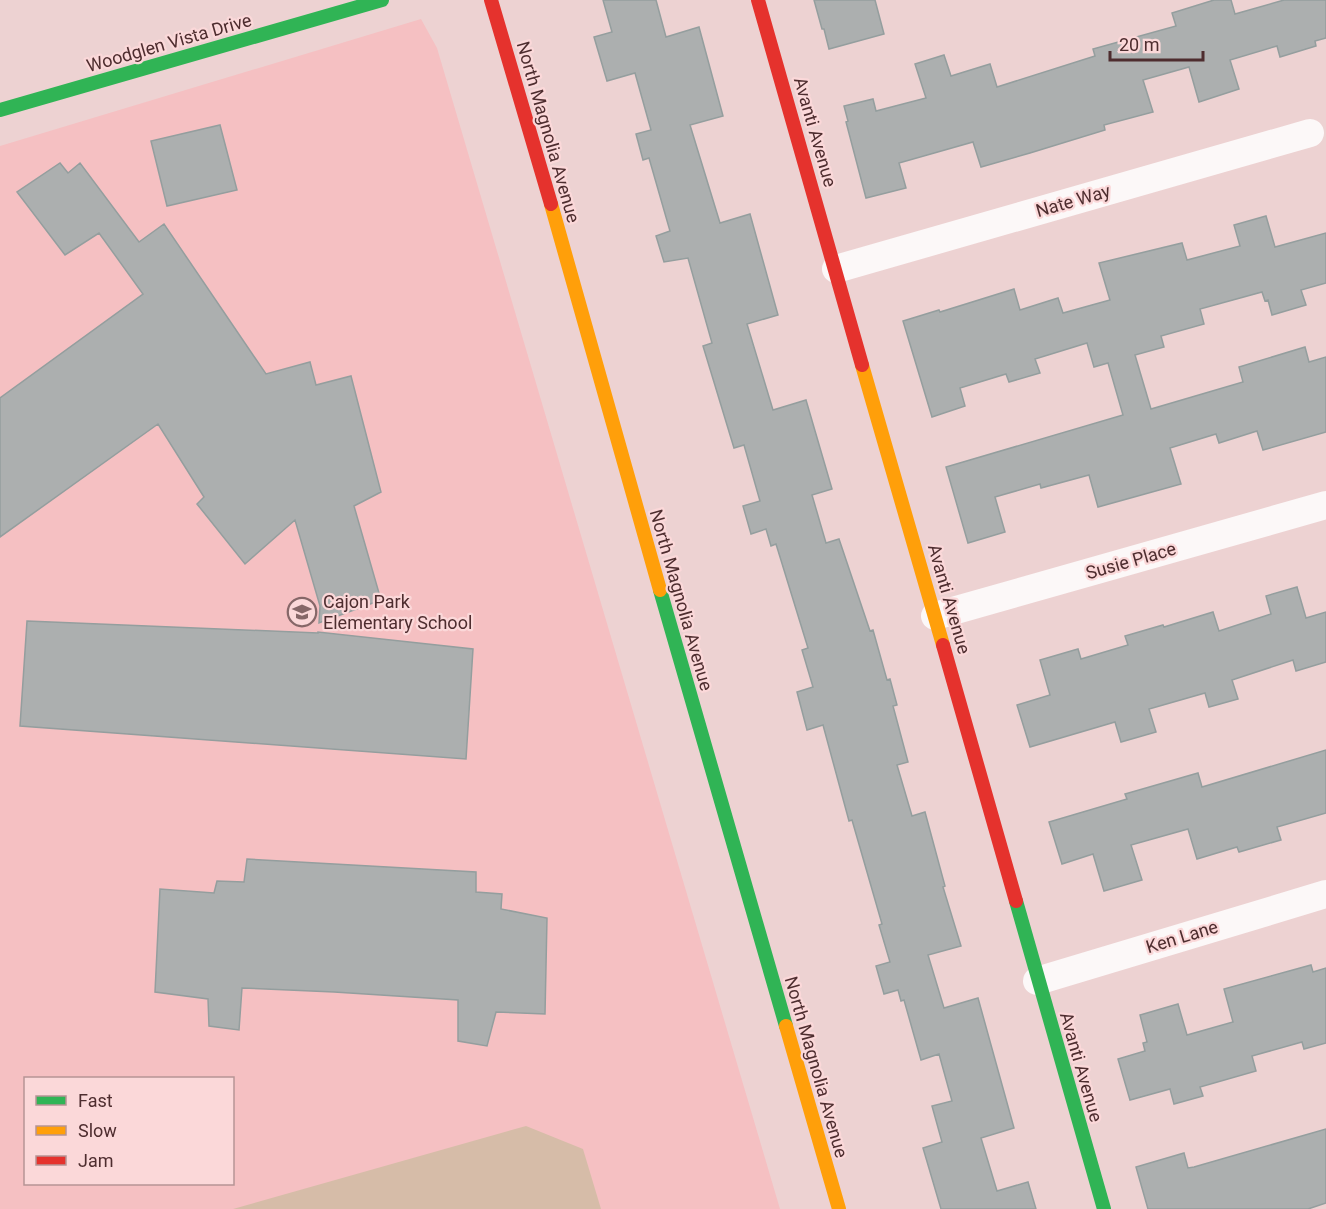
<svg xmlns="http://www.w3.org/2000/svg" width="1326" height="1209" viewBox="0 0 1326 1209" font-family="Roboto,sans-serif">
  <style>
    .built { fill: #f5c0c2; fill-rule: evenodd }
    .green { fill: #d6bca8 }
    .building { fill: #acafaf; stroke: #949e9e; stroke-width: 1.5 }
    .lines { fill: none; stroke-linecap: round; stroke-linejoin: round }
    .street { stroke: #fcf8f8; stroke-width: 28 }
    .fast { stroke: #30b455; stroke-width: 14 }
    .slow { stroke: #ff9f0a; stroke-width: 14 }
    .jam { stroke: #e5322d; stroke-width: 14 }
    .labels { text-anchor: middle; stroke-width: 4.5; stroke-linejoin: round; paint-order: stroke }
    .street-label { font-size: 18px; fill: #4e2d2f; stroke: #fbd8d9 }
    .poi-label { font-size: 18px; fill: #4e2d2f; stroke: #fbd8d9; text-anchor: start }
  </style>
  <rect width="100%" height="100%" fill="#edd2d2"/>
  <path class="built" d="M421,19L437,48L780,1209H0V146ZM26,1078H232V1184H26Z"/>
  <path class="green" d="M526,1126L583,1149L601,1209H233Z"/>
  <path class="building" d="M603,0H656L666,37L699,27L723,116L690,125L720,223L750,214L778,315L747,324L773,410L806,400L832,489L812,495L826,543L839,539L870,631L873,630L887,680L890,679L897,705L893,706L908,762L897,765L912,816L925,812L945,886L943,887L961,946L928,955L944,1008L978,998L1014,1128L981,1138L997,1191L1028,1182L1036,1209H941L923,1148L942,1142L932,1106L952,1101L939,1054L921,1060L904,1000L901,1001L898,990L884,994L876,966L890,962L879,925L882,924L852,820L849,821L823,725L807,730L797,692L813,687L802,650L808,648L776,544L771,546L766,529L751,534L743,506L760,501L744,445L734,448L703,346L712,343L688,258L664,262L656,236L670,231L649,158L643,160L636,134L651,130L635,73L607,81L594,37L612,32Z
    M814,0H875L884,34L829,49L824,29H822Z
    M1214,0H1231L1235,14L1284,0H1326V38L1315,41L1316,46L1280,57L1277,46L1230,60L1239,89L1199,102L1189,67L1143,80L1153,112L1104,125L1105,130L1030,153L981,167L973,142L899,163L906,188L866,198L846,122L848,121L844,106L873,99L876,111L926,98L915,64L944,55L951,76L990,64L997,87L1095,56L1093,49L1176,26L1172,13Z
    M220,125L237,190L167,206L151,141Z
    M60,163L68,173L80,163L139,242L164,224L266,374L310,362L316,385L351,376L381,492L354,506L381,600L319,623L320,606L295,520L245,564L197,504L204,497L158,424L0,537V398L143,294L99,233L65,255L17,192Z
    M1266,216L1275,247L1326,233V283L1301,290L1306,305L1272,315L1268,300L1265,301L1262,292L1200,309L1204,324L1161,336L1164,347L1135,355L1151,409L1243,382L1239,367L1305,347L1309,362L1326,357V432L1263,450L1257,431L1219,443L1216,434L1170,448L1181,484L1098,507L1089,475L1041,488L1040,484L995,497L1005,532L968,543L946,467L1123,415L1108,363L1094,367L1087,343L1035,359L1040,373L1009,382L1006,374L960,388L965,406L932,417L903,321L939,310L940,312L1014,289L1020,310L1058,298L1063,313L1110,300L1099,263L1182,243L1187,260L1240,246L1234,225Z
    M1297,587L1306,618L1326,612V662L1296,671L1293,660L1232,680L1238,699L1209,707L1205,693L1149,709L1156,732L1121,742L1115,722L1030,747L1017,705L1050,695L1040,660L1078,649L1081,659L1128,645L1125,636L1163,625L1164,627L1213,612L1219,631L1271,614L1266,596Z
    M27,621L318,633V632L473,649L466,759L20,726Z
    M1326,750V813L1277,827L1281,840L1239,852L1237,847L1197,859L1188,829L1131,845L1142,880L1104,891L1093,854L1062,864L1049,822L1127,799L1125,794L1198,773L1202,787Z
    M247,859L476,872V892L502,894L501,909L547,918L545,1014L496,1012L487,1046L458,1041V1000L334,992L242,988L239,1030L209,1026L208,999L155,992L160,889L214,893L217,881L244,882Z
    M1311,965L1313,972L1326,968V1043L1304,1049L1302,1042L1252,1056L1256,1071L1200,1087L1203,1096L1174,1104L1170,1089L1130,1100L1118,1059L1145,1051L1143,1043L1147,1042L1140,1015L1178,1004L1187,1035L1233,1022L1224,989Z
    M1326,1129V1203L1308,1209H1148L1136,1167L1184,1153L1188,1168L1194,1167Z"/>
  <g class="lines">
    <path class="street" d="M836,269L1310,133
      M935,616L1326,505
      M1037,981L1326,894"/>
    <path class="fast" d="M0,110L382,0
      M660,590L786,1026
      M1016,901L1104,1209"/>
    <path class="slow" d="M551,204L660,590
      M862,365L943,645
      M786,1026L839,1209"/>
    <path class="jam" d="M491,0L551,204
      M758,0L862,365
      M943,645L1016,901"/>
  </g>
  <defs>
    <g id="school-ring" transform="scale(1.5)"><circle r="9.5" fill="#fbd8d9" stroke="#866768" stroke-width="1.5"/><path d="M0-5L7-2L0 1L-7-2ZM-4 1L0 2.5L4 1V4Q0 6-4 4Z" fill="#866768"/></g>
  </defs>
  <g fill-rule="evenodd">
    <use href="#school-ring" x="302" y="612"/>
  </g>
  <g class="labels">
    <g class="street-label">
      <text transform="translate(169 43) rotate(-16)" y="6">Woodglen Vista Drive</text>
      <text transform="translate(548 132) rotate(74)" y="6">North Magnolia Avenue</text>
      <text transform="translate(815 132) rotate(74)" y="6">Avanti Avenue</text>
      <text transform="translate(1073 201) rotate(-16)" y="6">Nate Way</text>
      <text transform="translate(1131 561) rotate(-16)" y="6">Susie Place</text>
      <text transform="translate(949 599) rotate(74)" y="6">Avanti Avenue</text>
      <text transform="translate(681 600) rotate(74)" y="6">North Magnolia Avenue</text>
      <text transform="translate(1182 937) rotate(-17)" y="6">Ken Lane</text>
      <text transform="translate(816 1067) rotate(74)" y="6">North Magnolia Avenue</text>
      <text transform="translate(1081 1067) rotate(74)" y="6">Avanti Avenue</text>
    </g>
    <g class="poi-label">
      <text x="323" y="608">Cajon Park<tspan x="323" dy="21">Elementary School</tspan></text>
    </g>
  </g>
  <rect x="24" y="1077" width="210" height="108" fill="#fbd8d9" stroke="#b69495" stroke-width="1.5"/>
  <rect x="36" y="1096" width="30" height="9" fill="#30b455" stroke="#b69495" stroke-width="1.5"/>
  <text x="78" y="1107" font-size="18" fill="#4e2d2f">Fast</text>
  <rect x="36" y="1126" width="30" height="9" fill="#ff9f0a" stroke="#b69495" stroke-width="1.5"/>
  <text x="78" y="1137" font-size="18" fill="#4e2d2f">Slow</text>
  <rect x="36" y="1156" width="30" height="9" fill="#e5322d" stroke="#b69495" stroke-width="1.5"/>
  <text x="78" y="1167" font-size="18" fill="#4e2d2f">Jam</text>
  <path d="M1110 51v9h93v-9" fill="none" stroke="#4e2d2f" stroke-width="3"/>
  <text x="1119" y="51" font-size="18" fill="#4e2d2f" stroke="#fbd8d9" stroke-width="4.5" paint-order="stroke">20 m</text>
</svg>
